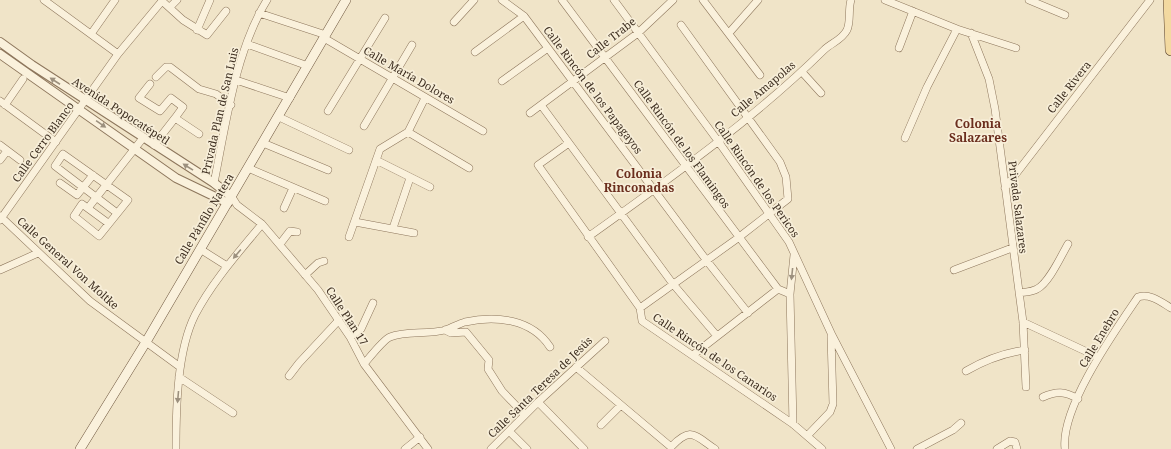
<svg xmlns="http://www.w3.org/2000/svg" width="1171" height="449" viewBox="0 0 1171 449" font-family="'Noto Serif',serif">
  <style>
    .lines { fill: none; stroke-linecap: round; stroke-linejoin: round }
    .minor-casing { stroke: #8d765c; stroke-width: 8 }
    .tertiary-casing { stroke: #8d765c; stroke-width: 10 }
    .secondary-casing { stroke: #6f573f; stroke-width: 10 }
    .primary-casing { stroke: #5b4430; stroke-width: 12 }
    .minor { stroke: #faf1dc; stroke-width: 7 }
    .tertiary { stroke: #faf1dc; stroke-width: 8 }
    .secondary { stroke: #faf1dc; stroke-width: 9 }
    .primary { stroke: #f3d9a0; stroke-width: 11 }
    .oneway { fill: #9c907e }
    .labels { text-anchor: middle; stroke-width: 3.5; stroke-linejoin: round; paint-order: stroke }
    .street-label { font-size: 11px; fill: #3d2e20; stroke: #f7eed8 }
    .neighbourhood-label { font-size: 12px; font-weight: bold; fill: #6b2e1e; stroke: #f7eed8 }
  </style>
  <rect width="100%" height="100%" fill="#f0e4c8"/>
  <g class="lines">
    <g class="minor-casing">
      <path id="minor" d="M44,0L118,54
        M502,0L524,16L707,261L748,313
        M562,0L778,289L790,294
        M614,0L718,141L789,242L831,333L891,449
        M703,0L760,75
        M885,0L957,29L1016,48
        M1029,0L1065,15
        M170,7L177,0
        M259,13L326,35
        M454,22L474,0
        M197,30L210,0
        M729,33L758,0
        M971,33L989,79L995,109L1023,322L1026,387
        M91,34L115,0
        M324,38L483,131
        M247,44L308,66
        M899,48L913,11
        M475,52L524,16
        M802,72L821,93
        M156,77L166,67H170L199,89L216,94L231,105
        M236,80L290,98
        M502,81L548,48
        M150,84L139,98L160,111L171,98L183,107L175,118L199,134
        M0,101L56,142
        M5,105L23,79
        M541,105L673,284L717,336
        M328,111L385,18
        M530,113L638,33L673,0
        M279,117L349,150
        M364,126L412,45
        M408,132L469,168
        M905,138L927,87L957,29
        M263,143L328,170
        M569,143L538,165L640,308L642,321L793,424L822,449
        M0,145L20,160
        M154,145L175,118
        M0,160L7,151
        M376,160L430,187
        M248,168L325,201
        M60,183L77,195L93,175
        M214,183C226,124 235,52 267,0
        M1005,188L1150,0
        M232,197L237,205L262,224L318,290L350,337L364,364L428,449
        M88,208L143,138
        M284,208L293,188
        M0,216L90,301L180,367
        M0,220L118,54L162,1L183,20L207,35L226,11
        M355,222L414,233
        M108,223L82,204L74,216L99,236L128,200L63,154L55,166L117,213
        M393,228L410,178
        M349,237L380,149L408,132L425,98
        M588,237C669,179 753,120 824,50C831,43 842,40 847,30C851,21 848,9 851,0
        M280,244L290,231L297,232
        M200,249L227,266
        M0,270L38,253
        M954,270L1012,248
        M305,275L318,263L324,261
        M1019,293C1025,292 1032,292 1037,289C1049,283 1061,256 1068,244
        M640,308L738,238L788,199L786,177L780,162L681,25
        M1023,322L1098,357
        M445,330L451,333L466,332L489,360L488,369L502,391L525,415
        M350,337L361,329L373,303
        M693,355L778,289
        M364,364C370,357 383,340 390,337C406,330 427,335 445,330C452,328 458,324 465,322C496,315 532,319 550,347
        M576,367L671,447C691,426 694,435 715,449
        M966,371C985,360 1004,353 1025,350
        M289,376L299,363L339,320
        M179,377L233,413
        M1043,397C1056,391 1065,391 1078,399
        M538,402L584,449
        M793,424L790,294L794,255
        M601,425L621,405
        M509,431L527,449
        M807,436L830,412L833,404L831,336
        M176,449C176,408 177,351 195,315C212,282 239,252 262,224
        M405,449L420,437
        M491,449L538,402L605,341
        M917,449L953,430L961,423
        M997,449L1010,441L1015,442L1017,449
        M1065,449C1060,408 1115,331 1138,297C1150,293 1161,302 1171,308"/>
    </g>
    <g class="tertiary-casing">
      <path id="tertiary" d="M0,42L32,65L214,183L232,197
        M0,54L176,178L228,203"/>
    </g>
    <g class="secondary-casing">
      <path id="secondary" d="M80,449L146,342L346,0"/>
    </g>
    <g class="primary-casing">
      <path id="primary" d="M1169,0L1171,50"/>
    </g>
    <use href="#minor" class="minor"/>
    <use href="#tertiary" class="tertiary"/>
    <use href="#secondary" class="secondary"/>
    <use href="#primary" class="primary"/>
  </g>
  <defs><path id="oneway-solid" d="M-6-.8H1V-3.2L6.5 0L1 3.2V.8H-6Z"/></defs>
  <g class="oneway">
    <use href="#oneway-solid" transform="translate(55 81) rotate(-147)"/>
    <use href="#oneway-solid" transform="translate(101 124) rotate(35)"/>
    <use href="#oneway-solid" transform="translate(188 167) rotate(-148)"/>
    <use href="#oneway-solid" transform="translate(237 254) rotate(130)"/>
    <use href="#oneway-solid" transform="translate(792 274) rotate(96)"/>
    <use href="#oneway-solid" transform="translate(178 397) rotate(95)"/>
  </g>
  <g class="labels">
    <g class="street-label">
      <text transform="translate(611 38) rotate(-38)" y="4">Calle Trabe</text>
      <text transform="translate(409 75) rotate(30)" y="4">Calle María Dolores</text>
      <text transform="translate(1069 87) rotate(-52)" y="4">Calle Rivera</text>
      <text transform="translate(763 89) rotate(-40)" y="4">Calle Amapolas</text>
      <text transform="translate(593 90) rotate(53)" y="4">Calle Rincón de los Papagayos</text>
      <text transform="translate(121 111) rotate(33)" y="4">Avenida Popocatépetl</text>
      <text transform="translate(220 111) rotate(-77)" y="4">Privada Plan de San Luis</text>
      <text transform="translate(43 142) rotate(-54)" y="4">Calle Cerro Blanco</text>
      <text transform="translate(682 144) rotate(54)" y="4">Calle Rincón de los Flamingos</text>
      <text transform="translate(757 179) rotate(55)" y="4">Calle Rincón de los Pericos</text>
      <text transform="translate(1018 207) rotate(83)" y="4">Privada Salazares</text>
      <text transform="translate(204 219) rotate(-59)" y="4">Calle Pánfilo Natera</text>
      <text transform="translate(68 263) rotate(42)" y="4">Calle General Von Moltke</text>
      <text transform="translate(347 316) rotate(57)" y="4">Calle Plan 17</text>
      <text transform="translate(1099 338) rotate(-59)" y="4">Calle Enebro</text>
      <text transform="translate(715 357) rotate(34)" y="4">Calle Rincón de los Canarios</text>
      <text transform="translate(540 387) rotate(-44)" y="4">Calle Santa Teresa de Jesús</text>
    </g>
    <g class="neighbourhood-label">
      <text x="978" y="128">Colonia<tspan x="978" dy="14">Salazares</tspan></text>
      <text x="639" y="178">Colonia<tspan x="639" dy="14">Rinconadas</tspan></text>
    </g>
  </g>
</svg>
